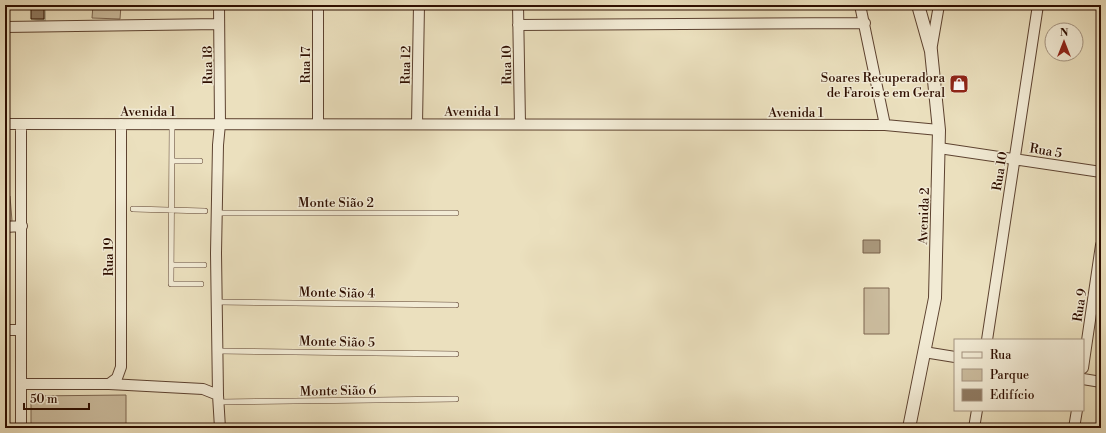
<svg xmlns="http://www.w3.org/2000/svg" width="1106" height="433" viewBox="0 0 1106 433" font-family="'Libre Bodoni',serif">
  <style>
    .green { fill: #cbbc9e; stroke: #7c654f }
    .water { fill: #ab997d; stroke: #79614b }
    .building { fill: #907b63; stroke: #2e0e00; filter: url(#shadow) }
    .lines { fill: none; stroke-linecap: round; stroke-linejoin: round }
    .service-casing { stroke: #5d4230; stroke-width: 6 }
    .minor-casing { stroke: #5d4230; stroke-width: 12 }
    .tertiary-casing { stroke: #5d4230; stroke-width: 14 }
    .service { stroke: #f2ebd5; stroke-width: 5 }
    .minor { stroke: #f2ebd5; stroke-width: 10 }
    .tertiary { stroke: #f2ebd5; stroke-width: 12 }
    .labels { text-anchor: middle; stroke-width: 3; stroke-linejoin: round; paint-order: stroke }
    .street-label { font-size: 13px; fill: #2e0e00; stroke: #f2ebd5 }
    .poi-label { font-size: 13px; fill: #2e0e00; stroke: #f2ebd5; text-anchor: end }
  </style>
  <defs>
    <filter id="shadow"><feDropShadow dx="3.5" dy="3.5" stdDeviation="2" flood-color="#0004"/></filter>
  </defs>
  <rect width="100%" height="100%" fill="#ebe0be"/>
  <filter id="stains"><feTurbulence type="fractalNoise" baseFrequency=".005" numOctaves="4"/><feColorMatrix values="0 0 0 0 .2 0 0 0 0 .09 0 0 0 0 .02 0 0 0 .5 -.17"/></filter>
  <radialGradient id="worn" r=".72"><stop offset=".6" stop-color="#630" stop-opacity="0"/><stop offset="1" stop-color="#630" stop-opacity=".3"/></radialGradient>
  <path class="green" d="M93,5H121L120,19L92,18Z
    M5,196H10L12,221H5Z
    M864,288H889V334H864Z
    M5,335H9V428H5Z
    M126,395V428H31V396Z"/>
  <path class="water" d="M863,240H880V253H863Z"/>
  <path class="building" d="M31,5H44V19H31Z"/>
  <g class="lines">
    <g class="service-casing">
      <path id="service" d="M172,124L171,284H201
        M172,161H200
        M133,209L205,211
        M216,213H456
        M171,265H204
        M217,302L456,305
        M218,351L456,354
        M219,402L456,399"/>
    </g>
    <g class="minor-casing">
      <path id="minor" d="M518,5L520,124
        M860,5L885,125
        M518,25L865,23
        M5,27L219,24
        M931,51L939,5
        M5,124L885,125L939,130
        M21,124V428
        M318,124V5
        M417,124L419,5
        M939,148L1101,172
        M5,227L22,226
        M5,330H21
        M987,340L1038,5
        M924,352L955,357
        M1083,368L1101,245
        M1083,379L1101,382
        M21,384H109L203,389L218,395L220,428
        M109,384L117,378L121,367V124
        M218,395L216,253L218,145L220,124L219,5
        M974,428L977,410
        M1074,428L1077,410"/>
    </g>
    <g class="tertiary-casing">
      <path id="tertiary" d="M909,428L935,298L939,130L931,51L918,5"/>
    </g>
    <use href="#service" class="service"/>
    <use href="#minor" class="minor"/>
    <use href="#tertiary" class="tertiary"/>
  </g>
  <defs>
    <g id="shop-square" transform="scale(1)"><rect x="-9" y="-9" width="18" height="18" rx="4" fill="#8f2418" stroke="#f2ebd5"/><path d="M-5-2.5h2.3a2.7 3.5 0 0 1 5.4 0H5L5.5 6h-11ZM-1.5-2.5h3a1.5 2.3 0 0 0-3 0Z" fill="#fff"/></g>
  </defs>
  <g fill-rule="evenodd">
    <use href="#shop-square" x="959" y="84"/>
  </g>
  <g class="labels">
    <g class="street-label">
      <text transform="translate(207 65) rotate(-91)" y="5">Rua 18</text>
      <text transform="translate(305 65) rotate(-90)" y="5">Rua 17</text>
      <text transform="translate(405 65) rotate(-89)" y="5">Rua 12</text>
      <text transform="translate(506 65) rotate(-91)" y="5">Rua 10</text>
      <text x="148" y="116">Avenida 1</text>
      <text x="472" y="116">Avenida 1</text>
      <text x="796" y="117">Avenida 1</text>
      <text transform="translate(1046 150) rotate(9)" y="5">Rua 5</text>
      <text transform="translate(999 171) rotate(-81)" y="5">Rua 10</text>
      <text x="336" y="207">Monte Sião 2</text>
      <text transform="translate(923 216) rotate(-88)" y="5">Avenida 2</text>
      <text transform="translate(108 257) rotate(-90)" y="5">Rua 19</text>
      <text transform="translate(337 292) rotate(1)" y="5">Monte Sião 4</text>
      <text transform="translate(1079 305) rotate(-82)" y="5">Rua 9</text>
      <text transform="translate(337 341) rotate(1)" y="5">Monte Sião 5</text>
      <text transform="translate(338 390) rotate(-1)" y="5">Monte Sião 6</text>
    </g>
    <g class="poi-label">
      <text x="945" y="82">Soares Recuperadora<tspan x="945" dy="15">de Farois e em Geral</tspan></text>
    </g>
  </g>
  <rect width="1106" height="433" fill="none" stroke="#ebe0be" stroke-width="20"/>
  <rect x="6" y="6" width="1094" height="421" fill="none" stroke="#2e0e00" stroke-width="2"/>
  <rect x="10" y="10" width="1086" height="413" fill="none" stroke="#2e0e00"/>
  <rect x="954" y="339" width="130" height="72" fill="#f2ebd5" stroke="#a49380"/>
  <rect x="962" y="352" width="20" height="6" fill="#f2ebd5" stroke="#a49380"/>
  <text x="990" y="359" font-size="12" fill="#2e0e00">Rua</text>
  <rect x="962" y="369" width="20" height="12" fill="#cbbc9e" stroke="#a49380"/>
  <text x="990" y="379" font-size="12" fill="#2e0e00">Parque</text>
  <rect x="962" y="389" width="20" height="12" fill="#907b63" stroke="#a49380"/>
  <text x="990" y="399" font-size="12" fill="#2e0e00">Edifício</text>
  <g transform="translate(1064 42)"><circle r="19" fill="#f2ebd5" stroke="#a49380"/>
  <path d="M0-3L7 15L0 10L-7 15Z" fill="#8f2418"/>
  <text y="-6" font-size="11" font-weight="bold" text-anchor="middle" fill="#2e0e00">N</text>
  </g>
  <path d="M24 403v6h65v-6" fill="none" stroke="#2e0e00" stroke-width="2"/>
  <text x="30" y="403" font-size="12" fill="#2e0e00" stroke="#f2ebd5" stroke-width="3" paint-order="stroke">50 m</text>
  <rect width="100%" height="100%" filter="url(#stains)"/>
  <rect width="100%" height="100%" fill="url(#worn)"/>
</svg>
